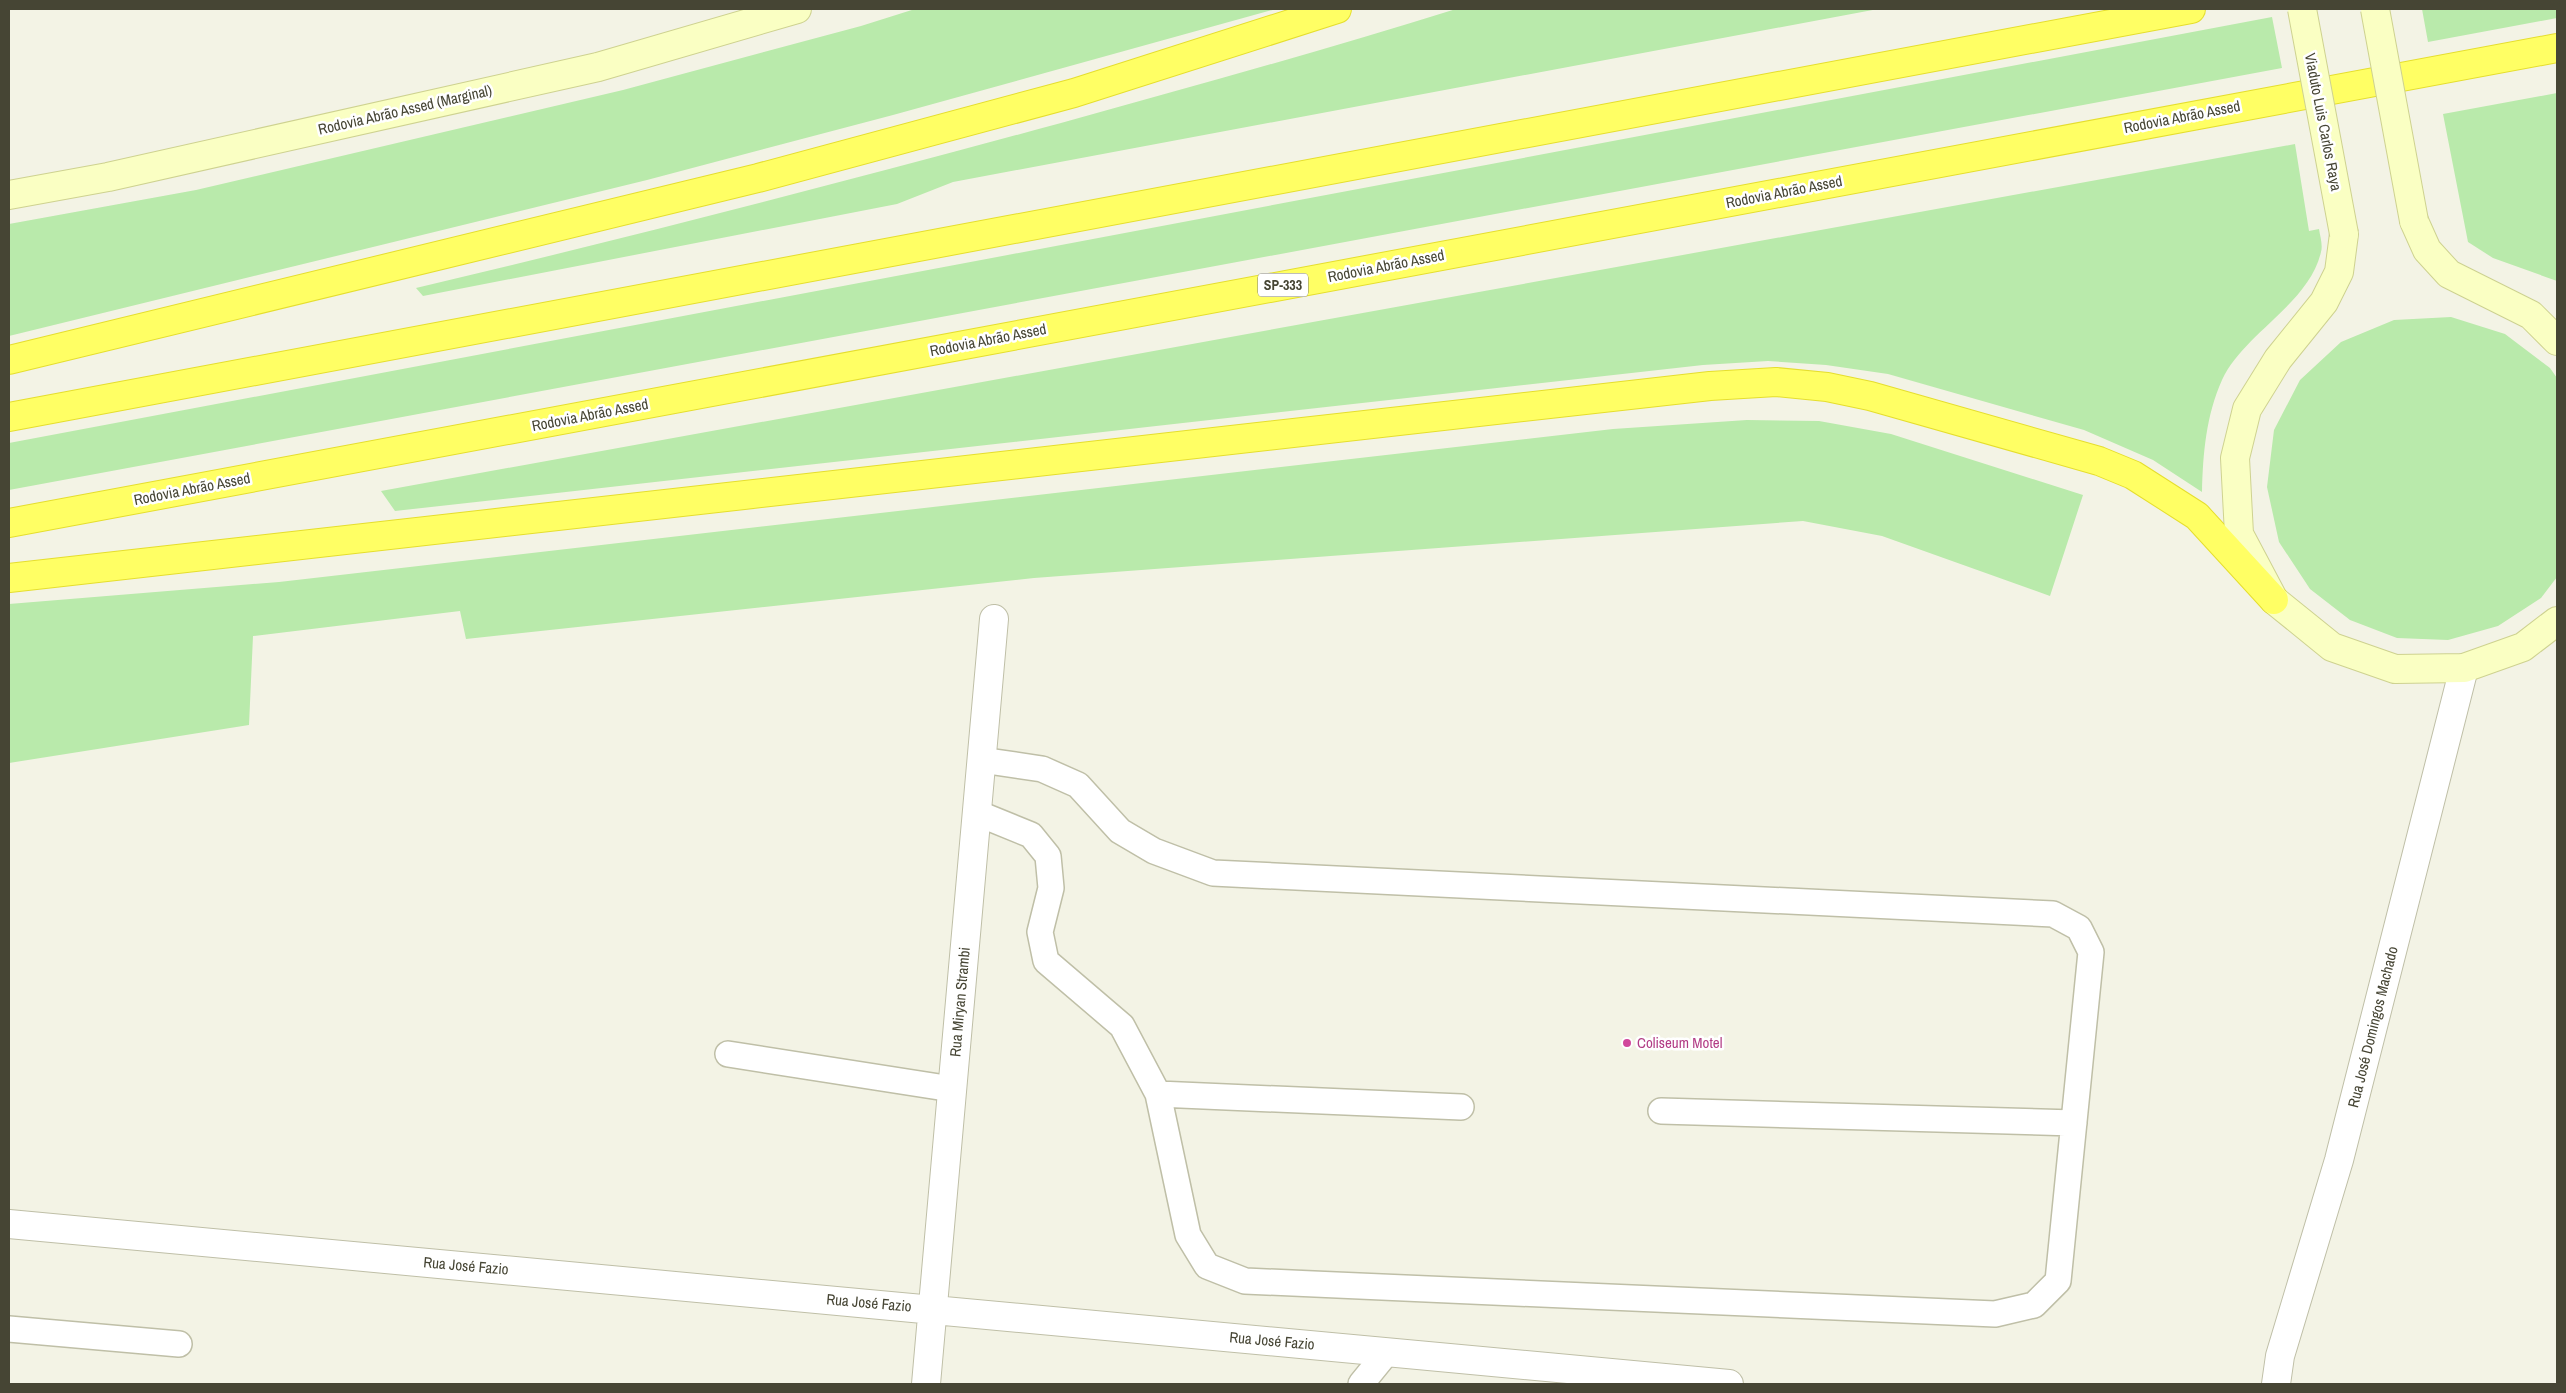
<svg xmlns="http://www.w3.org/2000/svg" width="2566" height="1393" viewBox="0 0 2566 1393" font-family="'Archivo Narrow',sans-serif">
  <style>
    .green { fill: #b9eaab }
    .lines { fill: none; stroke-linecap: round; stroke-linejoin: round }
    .lane-casing { stroke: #bfbfa7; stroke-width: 28 }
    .street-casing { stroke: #bfbfa7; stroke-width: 30 }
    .secondary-casing { stroke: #ced290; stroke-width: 30 }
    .highway-casing { stroke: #e5de2e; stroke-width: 30 }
    .lane { stroke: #fff; stroke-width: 25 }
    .street { stroke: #fff; stroke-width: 28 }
    .secondary { stroke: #faffc3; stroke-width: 28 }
    .highway { stroke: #ffff64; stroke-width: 28 }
    .secondary-bridge-casing { stroke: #ced290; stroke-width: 30; stroke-linecap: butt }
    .secondary-bridge { stroke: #faffc3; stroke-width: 28 }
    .hotel-dot { fill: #d1479c; stroke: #fff; stroke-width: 2 }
    .labels { text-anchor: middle; stroke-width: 5; stroke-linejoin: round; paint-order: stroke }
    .shield { fill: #fff; stroke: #7e7d71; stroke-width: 1 }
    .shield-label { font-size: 14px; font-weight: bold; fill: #464534 }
    .street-label { font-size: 15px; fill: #464534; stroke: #fff }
    .hotel-label { font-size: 15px; fill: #b23c85; stroke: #fff; text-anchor: start }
  </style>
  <rect width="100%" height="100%" fill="#f3f3e5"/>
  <path class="green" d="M915,9H1276L893,115L647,180L9,336V224L196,190L623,90L861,26Z
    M1456,9H1878L953,182L897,204L423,296L416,288C632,237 847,181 1061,123C1193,86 1326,50 1456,9Z
    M2422,9H2557V18L2428,42Z
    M2272,17L2282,68L9,490V443Z
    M2557,93V281L2493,258L2468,242L2443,114Z
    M2295,144L2309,231L2319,229C2320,236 2323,245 2321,252C2309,304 2244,333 2222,380C2206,416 2203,453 2202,492L2153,460L2084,430L1888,374L1826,365L1768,361L1703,365L395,511L381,491Z
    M2451,317L2505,334L2550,368L2557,378V577L2541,598L2498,626L2448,640L2397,638L2350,620L2310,589L2279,542L2267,487L2274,430L2300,380L2341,342L2394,320Z
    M1747,420L1819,421L1891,434L2083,495L2050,596L1882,536L1803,521L1034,578L466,639L460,611L253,636L249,725L9,763V604L279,582L1613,429Z"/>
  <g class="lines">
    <g class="lane-casing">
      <path id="lane" d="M977,813L1031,835L1048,856L1051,888L1040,932L1046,961L1122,1026L1158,1094L1188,1235L1207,1266L1245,1281L1995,1314L2034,1305L2058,1281L2091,952L2079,928L2053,914L1213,873L1154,851L1120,831L1078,785L1042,769L981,760
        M728,1054L952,1089
        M1158,1094L1461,1107
        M1661,1111L2074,1123
        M9,1329L179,1344
        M1361,1384L1387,1352"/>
    </g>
    <g class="street-casing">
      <path id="street" d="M9,1224L1729,1384
        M926,1384L994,619
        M2276,1384L2280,1356L2339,1160L2464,668"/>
    </g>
    <g class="secondary-casing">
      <path id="secondary" d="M9,195L108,177L598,67L797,9
        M2414,221L2427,250L2449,274L2531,315L2557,341
        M2344,234L2339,272L2324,302L2278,359L2247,409L2235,458L2239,534L2274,600L2332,647L2395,669L2464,668L2523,647L2557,621"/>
    </g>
    <g class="highway-casing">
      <path id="highway" d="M9,360L758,178L1074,93L1337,9
        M9,417L2191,9
        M9,523L2557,48
        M9,578L1710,386L1776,382L1827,387L1870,396L2099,461L2133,475L2197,516L2274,600"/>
    </g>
    <use href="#lane" class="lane"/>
    <use href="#street" class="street"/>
    <use href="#secondary" class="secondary"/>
    <use href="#highway" class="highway"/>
    <g class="secondary-bridge-casing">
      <path id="secondary-bridge" d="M2302,9L2344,234
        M2375,9L2414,221"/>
    </g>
    <use href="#secondary-bridge" class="secondary-bridge"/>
  </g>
  <circle class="hotel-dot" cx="1627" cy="1043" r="5"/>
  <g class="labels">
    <rect class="shield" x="1258" y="273.5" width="50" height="23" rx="4"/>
    <g class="shield-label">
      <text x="1283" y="290">SP-333</text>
    </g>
    <g class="street-label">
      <text transform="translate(405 110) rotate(-13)" y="5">Rodovia Abrão Assed (Marginal)</text>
      <text transform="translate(2182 117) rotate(-11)" y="5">Rodovia Abrão Assed</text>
      <text transform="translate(2323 122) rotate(79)" y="5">Viaduto Luis Carlos Raya</text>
      <text transform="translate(1784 192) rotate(-11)" y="5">Rodovia Abrão Assed</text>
      <text transform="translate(1386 266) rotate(-11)" y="5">Rodovia Abrão Assed</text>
      <text transform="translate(988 340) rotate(-11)" y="5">Rodovia Abrão Assed</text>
      <text transform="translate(590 415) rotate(-11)" y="5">Rodovia Abrão Assed</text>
      <text transform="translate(192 489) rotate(-11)" y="5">Rodovia Abrão Assed</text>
      <text transform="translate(960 1002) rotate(-85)" y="5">Rua Miryan Strambi</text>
      <text transform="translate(2373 1027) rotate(-76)" y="5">Rua José Domingos Machado</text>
      <text transform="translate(466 1266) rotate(5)" y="5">Rua José Fazio</text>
      <text transform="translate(869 1303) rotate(5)" y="5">Rua José Fazio</text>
      <text transform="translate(1272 1341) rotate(5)" y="5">Rua José Fazio</text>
    </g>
    <g class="hotel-label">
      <text x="1637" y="1048">Coliseum Motel</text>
    </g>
  </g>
  <rect width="2566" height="1393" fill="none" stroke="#464534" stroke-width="20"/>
</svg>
